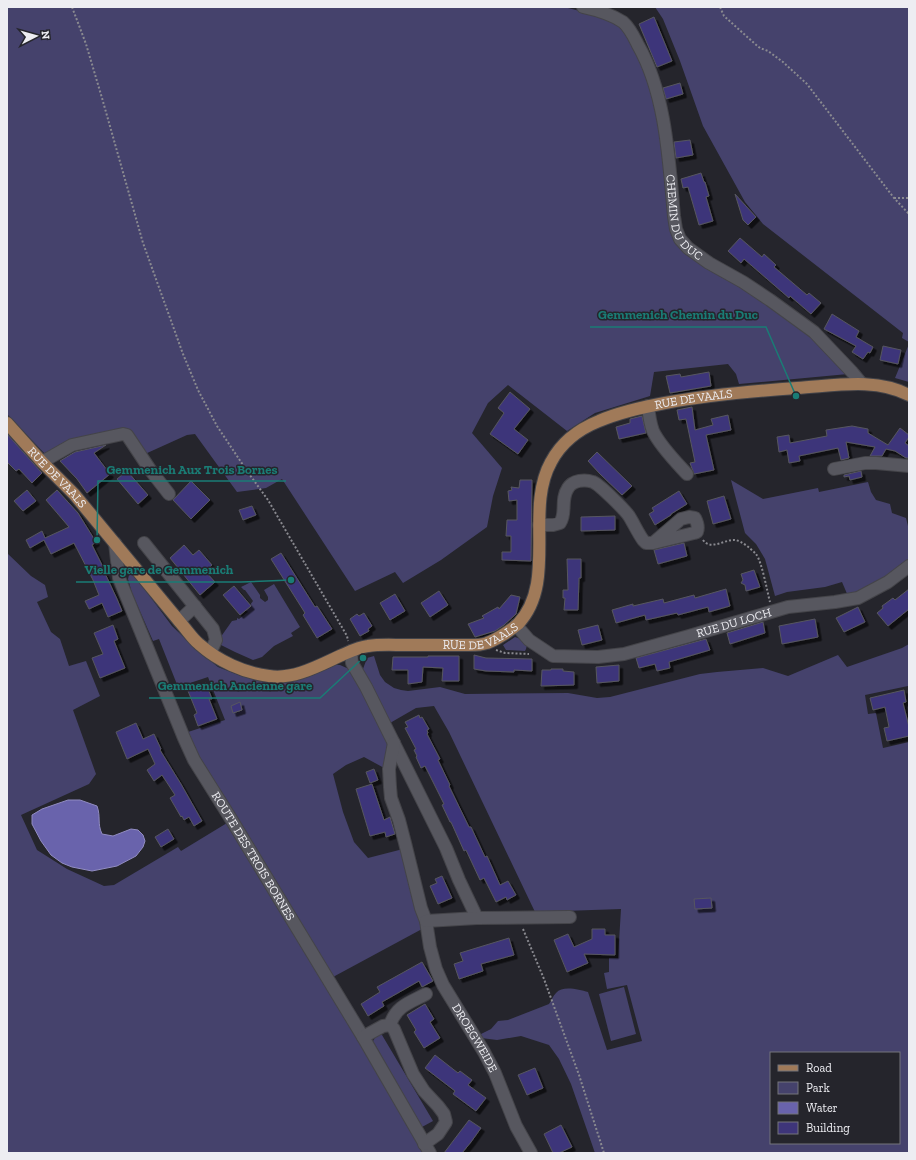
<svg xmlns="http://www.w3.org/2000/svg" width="916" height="1160" viewBox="0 0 916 1160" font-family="'Zilla Slab',serif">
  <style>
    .green { fill: #45426c; fill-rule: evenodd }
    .water { fill: #6963ac; stroke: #918cc1 }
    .building { fill: #3e357a; stroke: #56565f; filter: url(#shadow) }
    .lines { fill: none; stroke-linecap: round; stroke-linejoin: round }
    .minor-casing { stroke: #444449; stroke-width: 14 }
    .major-casing { stroke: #444449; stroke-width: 14 }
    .path { stroke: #8a8a90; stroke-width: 2; stroke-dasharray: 2 2; stroke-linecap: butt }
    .minor { stroke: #57575f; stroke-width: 12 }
    .major { stroke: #a07a59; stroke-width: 12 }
    .labels { text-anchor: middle; stroke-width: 3; stroke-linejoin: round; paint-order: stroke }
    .street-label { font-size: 12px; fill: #ededf2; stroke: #25252c }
    .leader { fill: none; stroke: #1a7c75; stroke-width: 1.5 }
    .callout-dot { fill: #1a7c75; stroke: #25252c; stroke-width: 1.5 }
    .callout-label { font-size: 13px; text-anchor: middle; font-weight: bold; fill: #1a7c75; stroke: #25252c; stroke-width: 3; stroke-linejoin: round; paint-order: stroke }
  </style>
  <defs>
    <filter id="shadow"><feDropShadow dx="3.5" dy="3.5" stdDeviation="0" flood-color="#0009"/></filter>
  </defs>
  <rect width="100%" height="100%" fill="#25252c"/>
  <path class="green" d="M7,7H564L592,14L617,22L640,54L661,125L671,228L742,286L811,335L848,374L739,384L736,374L728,364L654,372L650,396L595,413L567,431L508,385L488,403L472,433L502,468L493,496L487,527L441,560L403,583L395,572L355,591L282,479L266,488L237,492L195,434L187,435L145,454L129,429L70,443L45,454L7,414Z
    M655,7H909V342L902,338L903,333L763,224L745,202L703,126L680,61L663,19Z
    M909,344V382L895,378Z
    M731,480L763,499L818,488L819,492L868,482L871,492L876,500L890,504L892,513L906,518L909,530V561L881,581L848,596L842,582L825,587L787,592L775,596L765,559L756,544L745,533Z
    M7,553L31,576L45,585L48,597L37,602L51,632L60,639L69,666L86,661L100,696L73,710L96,774L89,784L21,815L37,850L67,869L104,886L114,885L178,847L181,851L227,823L300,940L426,1153H7Z
    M129,575H134L172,626L196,649L218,667L241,676L269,682L278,683L289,681L331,665H340L349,669L354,676L388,741L386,769L364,757L346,765L333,774L343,812L354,842L368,858L403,849L422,929L333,977L192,744L188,732L225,720L208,677L178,687L159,639L153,641L132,593L128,579Z
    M251,582L260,595V598L265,602L268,600V597L264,590L274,584L300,627L291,633L293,636L274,646L262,657L253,660L235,652L219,644L220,638L232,621L237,620V618L239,619L248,612L246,610L250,605L253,601L245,590H244L241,587Z
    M515,637L521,639L527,645L526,649L525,651L506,650L503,645Z
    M909,644V687L908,686L865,695L868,714L876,713L883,748L909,742V1153H595L571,1084L559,1059L549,1045L521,1036L497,1040L481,1038L479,1035L491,1029L498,1021L508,1020L549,1004C551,1001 553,996 556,993C563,985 579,990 588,992L607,1050L642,1041L627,985L607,989L604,973L609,972V958H618L621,909L535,912L449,732L434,706L416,708L390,723L363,669L367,658L374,656L380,675L385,682L394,688L401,690L408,691L440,687L465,694L568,693L597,698L610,697L700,674L717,672L763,668L788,676L838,655L847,667L902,648ZM771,1053H899V1143H771Z
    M624,987L636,1034L611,1041L599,994Z
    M377,1035H382L433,1121L422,1127L373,1041Z"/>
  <path class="water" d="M68,800H80L97,806C101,817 97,823 102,834L113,836L131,829L138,830L143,835L145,841L143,847L136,856L117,866L92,871L72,867L62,863L51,855L41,841L32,824V815L42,809Z"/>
  <path class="building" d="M654,17L672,61L657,67L639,24Z
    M680,83L683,94L666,99L663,88Z
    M690,140L693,155L676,158L674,142Z
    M701,173L704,182H705L709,196L706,197L713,221L699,225L688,187L683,188L681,179Z
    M735,194L756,217L748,225L743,220Z
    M740,238L762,257L764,254L776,265L774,267L807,295L809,293L821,303L811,314L790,296L789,298L744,259L741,263L728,251Z
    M832,314L859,331L856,337L873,347L870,353L868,352L863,359L852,352L856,346L824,329Z
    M883,346L901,350L898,364L880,360Z
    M709,372L711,386L670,393L666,376L680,374L681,377Z
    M510,392L530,409L514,429L528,440L518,454L490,434L504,413L498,408Z
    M692,407L695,430L713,425L711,419L728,415L731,430L706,435L714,470L694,474L690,463L695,462L686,419L679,420L677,410Z
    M642,416L646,433L619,439L616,427L630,423V419Z
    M852,426L868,429V433L888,445L900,428L909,435V437L905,443L909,446V458H906L895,451L886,449L882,456H870L875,447L846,442L849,458L841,460L838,448L799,456L800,461L789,463L787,450L779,452L777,437L789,435L790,443L827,436L826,430Z
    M7,434L42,473L32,483L19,469L16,471L7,462Z
    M106,445L94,453L110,474L87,493L77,479L60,461L75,452Z
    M597,452L632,486L622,495L600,474L588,461Z
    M127,471L148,495L138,504L117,479Z
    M861,471L862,477L850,480L849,476L844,477V475Z
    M520,480H532L531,561L502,560V552H511V536H506L507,520H517V500L509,501L508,491L512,490L511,487L519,488Z
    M191,481L210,500L191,519L173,500Z
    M27,490L36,501L23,511L14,501Z
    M57,490L78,513L96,542L92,545L103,567H102L117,599L122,611L108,617L102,603L89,609L85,601L99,595L93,580L74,543L51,554L44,540L30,548L26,540L42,531L45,538L69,527L46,500Z
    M679,491L687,504L671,514V515L655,525L649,514L654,511L652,508Z
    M724,496L731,519L713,524L707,501Z
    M252,506L256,515L243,520L239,510Z
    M615,516V530L581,531V517Z
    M684,543L687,556L658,564L654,550Z
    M184,545L193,555L199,550L212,565L205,571L215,582L200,595L170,558Z
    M281,553L315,607L317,606L332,629L317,638L303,615L305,613L271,559Z
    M567,559H581V578H579L578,610H564L565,598H563V590H568Z
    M754,570L760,587L746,591L745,585L741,583L743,580L741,574Z
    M234,586L251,606L240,615L223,595Z
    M726,589L730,606L709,612L708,607L678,615L677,613L646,620L645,615L616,623L612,610L633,604V606L663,599L664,603L694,595L695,598Z
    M909,589V609L888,626L877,613L883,608L882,606L893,598L895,600Z
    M439,591L448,605L430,617L421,603Z
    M395,594L405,611L390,620L380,603Z
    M511,595L520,597L516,614L504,625L495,631L475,637L468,624L484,618L482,616L498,607L499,609Z
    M858,607L865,622L844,632L836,618Z
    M364,613L372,626L368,629L369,631L360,636L350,619L357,614L359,616Z
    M815,619L818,637L782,644L779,626Z
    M763,622L765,633L730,644L727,633Z
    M113,625L118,639L114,641L125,668L100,678L92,658L103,654L94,633Z
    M598,625L602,640L582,645L578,630Z
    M706,639L710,650L669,662L670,668L657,671L655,664L639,668L636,658Z
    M474,655L486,658L532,659V671L514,670V672L486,671L474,669Z
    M428,656H459V681H442L443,668L423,667L422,682L408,684V670H392L393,657H428Z
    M619,665V681L597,683L596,667Z
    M551,669H563V671L574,672V685L541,686L542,670H551Z
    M206,683L212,699H209L217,719L198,726L194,715L197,713L188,691Z
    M904,690L906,702L903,703L909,727V736L887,741L884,728L889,727L885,707L873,710L870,698Z
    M240,702L242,710L233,713L231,706Z
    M419,715L420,718L422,717L429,729L427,730L428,733L427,734L440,759L438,760L450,785L449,786L469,827H471L485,857L487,856L500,885L508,881L516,895L507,900L506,897L496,902L484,878L480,880L466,850L464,851L451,822H450L442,805L444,804L425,766L421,768L416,757L417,756L414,750L416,749L405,728L408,727L405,722Z
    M136,723L143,739L154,734L161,749L160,750L181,784L202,821L194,826L189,817L184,820L182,816L181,817L170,798L175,795L162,775L154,781L147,770L155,764L148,749L127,759L116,732Z
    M374,769L378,780L370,783L366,772Z
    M372,784L384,820L390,817L395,834L386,837L385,832L370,836L356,789Z
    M168,829L174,839L161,847L155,837Z
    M442,876L452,898L438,904L430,886L437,883L435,879Z
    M711,898L712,908L695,909L694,899Z
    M592,929H605V935H615V955L584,954L588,963L567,972L554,940L568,934L574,947L592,939Z
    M509,938L514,955L481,964L483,971L459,979L454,964L463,961L460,953Z
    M422,962L433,981L422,987L419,981L382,1002L384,1006L368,1016L361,1004L380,992L377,987Z
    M425,1004L434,1019L430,1022L440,1038L424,1048L414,1032L416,1030L407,1015Z
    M435,1055L458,1073L460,1071L472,1080L468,1085L486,1098L476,1111L453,1094L455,1091L425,1068Z
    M535,1068L543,1088L527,1095L518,1075Z
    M469,1120L481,1128L471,1142L462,1153H444Z
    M561,1125L572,1147L559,1153H553L544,1134Z"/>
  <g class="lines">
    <g class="minor-casing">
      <g id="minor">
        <path id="s1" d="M583,7C597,10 611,14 623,22C630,28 634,37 638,45C666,94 669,161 674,216L676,229L680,239L688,248L709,263L743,282L770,300L814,332L852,372L862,384"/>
        <path d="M648,406C649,415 650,423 653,431C660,446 676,462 687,474"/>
        <path d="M42,462L72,445L123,434L127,435L151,471L169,494"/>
        <path d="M834,469L865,463H876L909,466"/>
        <path d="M539,525H553L560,523C567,513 560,500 568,488C573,480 585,479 593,482C599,484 625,510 629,516C634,524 638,533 643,540L646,543H653L694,533L697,532C699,527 697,522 695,518L689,517L681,519L653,543"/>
        <path id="s2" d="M115,543L119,578L184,738L194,760L231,819L363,1037L430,1153"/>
        <path d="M144,543L213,629L216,640L210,653"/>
        <path d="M179,621L195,606"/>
        <path id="s3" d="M516,625L529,640L553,656L598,657L624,654L689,636L788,607L835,602L858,598L888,582L909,566"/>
        <path d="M351,651L352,663L366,687L446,848L459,880L477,918"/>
        <path id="s4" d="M394,743L389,769L390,787L391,798L399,820L405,843L421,908L426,921L430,947L436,969L443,985L484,1052L495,1073L516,1126L531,1153"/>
        <path d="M426,921L477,918L570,917"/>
        <path d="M390,1025C396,1006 409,1003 426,994"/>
        <path d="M363,1037L383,1026L390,1025L394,1029L413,1074L424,1091L438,1106L444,1114L446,1122L438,1134L424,1144"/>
      </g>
    </g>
    <g class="major-casing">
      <g id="major">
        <path id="s5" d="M7,423L42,462L74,494L184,627C189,633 193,639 199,644C218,661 244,673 269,676C294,680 320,665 342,655C351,651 359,647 368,646C380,644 393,645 405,645C423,645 441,645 460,645C468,645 479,646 487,643C496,640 511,630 518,624C558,582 524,510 551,462C561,443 579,429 599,421C620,412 643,407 665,403C708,395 752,391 797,388C833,386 875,377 909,395"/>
      </g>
    </g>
    <path class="path" d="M72,7L86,44L102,98L143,243L183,354L198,390L217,426L247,471L268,500L347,636L348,641
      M720,7L724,16L754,43L760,48L768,51L783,62L807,84L894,198L909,214
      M894,198H909
      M703,540C711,551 725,539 735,540C742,541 751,549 756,554C762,562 767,591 770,602
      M496,650L505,653L529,654
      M523,929L544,979L579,1075L604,1153"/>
    <use href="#minor" class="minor"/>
    <use href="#major" class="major"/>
  </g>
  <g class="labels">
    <g class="street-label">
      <text dy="4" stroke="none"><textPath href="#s1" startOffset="252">CHEMIN DU DUC</textPath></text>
      <text dy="4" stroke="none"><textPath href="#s5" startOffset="962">RUE DE VAALS</textPath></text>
      <text dy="4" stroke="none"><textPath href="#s5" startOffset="74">RUE DE VAALS</textPath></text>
      <text dy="4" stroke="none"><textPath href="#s3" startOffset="234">RUE DU LOCH</textPath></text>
      <text dy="4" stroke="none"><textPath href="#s5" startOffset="590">RUE DE VAALS</textPath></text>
      <text dy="4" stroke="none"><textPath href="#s2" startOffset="345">ROUTE DES TROIS BORNES</textPath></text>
      <text dy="4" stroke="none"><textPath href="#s4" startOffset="312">DROEGWEIDE</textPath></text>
    </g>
  </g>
  <path class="leader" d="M796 396L766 327H590M97 540L98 481H286M291 580L241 582H76M363 658L320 698H149"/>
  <g class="callout-dot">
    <circle cx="796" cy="396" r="4"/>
    <circle cx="97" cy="540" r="4"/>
    <circle cx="291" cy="580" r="4"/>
    <circle cx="363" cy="658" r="4"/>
  </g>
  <g class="callout-label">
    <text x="678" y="319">Gemmenich Chemin du Duc</text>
    <text x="192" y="474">Gemmenich Aux Trois Bornes</text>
    <text x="159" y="574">Vielle gare de Gemmenich</text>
    <text x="235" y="690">Gemmenich Ancienne gare</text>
  </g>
  <rect width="916" height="1160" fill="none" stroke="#ededf2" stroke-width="16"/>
  <rect x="770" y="1052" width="130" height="92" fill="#25252c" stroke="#75757b"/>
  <rect x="778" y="1065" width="20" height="6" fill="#a07a59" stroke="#75757b"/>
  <text x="806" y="1072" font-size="12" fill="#ededf2">Road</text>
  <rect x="778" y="1082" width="20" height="12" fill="#45426c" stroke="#75757b"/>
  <text x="806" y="1092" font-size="12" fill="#ededf2">Park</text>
  <rect x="778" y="1102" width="20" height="12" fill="#6963ac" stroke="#75757b"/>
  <text x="806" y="1112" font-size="12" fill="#ededf2">Water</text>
  <rect x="778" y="1122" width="20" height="12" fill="#3e357a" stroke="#75757b"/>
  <text x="806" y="1132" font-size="12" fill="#ededf2">Building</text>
  <g transform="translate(36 36) rotate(84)" stroke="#25252c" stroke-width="3" paint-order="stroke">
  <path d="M0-3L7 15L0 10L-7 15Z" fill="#ededf2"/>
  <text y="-6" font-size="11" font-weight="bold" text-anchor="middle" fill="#ededf2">N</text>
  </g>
</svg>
